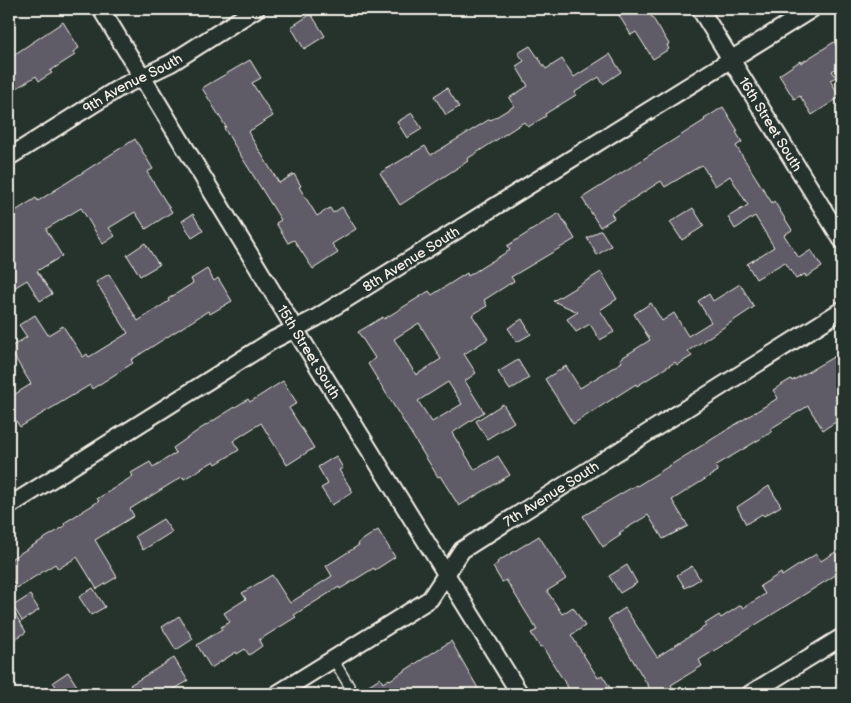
<svg xmlns="http://www.w3.org/2000/svg" width="851" height="703" viewBox="0 0 851 703" font-family="'Balsamiq Sans',sans-serif">
  <style>
    .building { fill: #5e5c67; stroke: #f4f1e8; fill-rule: evenodd }
    .lines { fill: none; stroke-linecap: round; stroke-linejoin: round }
    .service-casing { stroke: #f4f1e8; stroke-width: 12 }
    .minor-casing { stroke: #f4f1e8; stroke-width: 20 }
    .service { stroke: #26332d; stroke-width: 9 }
    .minor { stroke: #26332d; stroke-width: 16 }
    .labels { text-anchor: middle; stroke-width: 4; stroke-linejoin: round; paint-order: stroke }
    .street-label { font-size: 14px; fill: #f4f1e8; stroke: #26332d }
  </style>
  <rect width="100%" height="100%" fill="#26332d"/>
  <filter id="ink" filterUnits="userSpaceOnUse"><feTurbulence type="fractalNoise" baseFrequency=".02" numOctaves="2"/><feDisplacementMap in="SourceGraphic" scale="10" xChannelSelector="R" yChannelSelector="G"/><feConvolveMatrix kernelMatrix="1 2 1 2 8 2 1 2 1" color-interpolation-filters="sRGB"/></filter>
  <g filter="url(#ink)">
    <path class="building" d="M615,9H647L669,44L667,45L669,49L653,59L636,32L631,35Z
      M311,14L325,36L304,49L291,27Z
      M63,22L79,48L73,52L75,55L50,71L52,73L39,81L36,76L9,93V58Z
      M834,42L842,55V65L832,71L836,77L830,80L840,97L812,115L800,96L794,99L779,75L800,61L801,63Z
      M530,46L546,69L562,59L574,77L610,54L621,72L603,84L599,77L575,92L576,95L545,114L546,116L528,127L524,122L467,159L468,161L400,205L380,173L425,146L431,155L490,119L491,120L514,106L509,98L528,86L516,66L524,61L518,53Z
      M250,60L261,78L252,83L273,116L248,132L279,183L294,174L301,186L299,187L317,216L330,208L333,213L342,207L356,229L332,244L338,253L313,269L294,240L288,243L276,223L281,220L238,151L224,128L226,127L202,88Z
      M447,88L459,107L446,115L434,96Z
      M723,107L738,131L736,132L742,142L736,146L772,203L774,201L792,230L784,235L799,258L811,250L822,267L806,277L805,274L796,279L785,262L756,279L747,264L774,247L755,216L735,229L728,217L748,205L730,176L715,186L702,165L665,187L661,181L611,213L614,218L600,227L582,198L705,120L704,119Z
      M412,113L422,129L407,138L397,122Z
      M135,139L153,169L147,172L172,212L146,229L135,212L109,228L115,236L103,244L81,208L46,229L62,256L37,271L52,294L40,301L27,280L9,291V215L36,198L38,201Z
      M693,208L704,226L682,240L670,222Z
      M559,213L575,239L511,277L514,281L484,300L487,306L472,315L488,339L464,354L476,373L465,381L484,412L452,433L475,470L498,456L510,475L459,506L440,476L438,477L368,364L375,358L358,332L383,317L384,319L429,291L432,295L467,273L468,276L510,250L507,246ZM419,323L441,359L416,375L394,339ZM448,382L462,404L432,422L418,401Z
      M193,214L203,231L192,238L182,221Z
      M601,230L611,246L597,255L587,238Z
      M145,243L159,265L140,276L127,255Z
      M207,269L214,281L218,278L232,301L210,314L208,311L131,360L133,363L92,389L90,385L20,427L9,410V398L31,384L9,348L27,337L19,325L35,315L48,335L63,326L83,357L87,354L89,357L128,333L96,282L109,274L138,321L169,301L168,299L193,283L191,279Z
      M601,272L617,299L600,310L614,332L600,340L590,324L576,332L567,319L578,312L553,301Z
      M740,284L754,307L688,351L692,356L677,365L675,362L637,386L636,384L573,424L545,379L566,366L580,388L622,362L620,359L650,340L634,314L651,303L662,321L674,313L688,336L711,322L698,301L709,294L713,301Z
      M522,319L531,334L517,342L508,328Z
      M842,352V413L837,416L839,420L823,430L808,406L770,429L772,432L715,466L718,471L672,500L688,526L663,539L648,515L619,533L621,535L603,547L583,516L636,485L637,486L778,398L773,390L791,379L792,381Z
      M518,360L529,378L510,390L498,372Z
      M283,381L297,403L289,408L314,448L287,465L261,423L233,441L239,450L216,464L214,461L184,479L183,477L180,478L130,509L134,516L95,540L117,577L97,589L77,557L58,569L55,564L17,588L9,575V560L65,526L64,523L99,501L97,499L133,476L131,473L150,462L153,467L176,453L173,448L200,429L248,399L250,402Z
      M503,404L514,422L487,439L476,421Z
      M336,456L343,468L339,470L353,492L332,505L321,488L328,484L318,467Z
      M769,486L781,506L764,516L762,514L746,524L737,507Z
      M163,519L172,532L143,550L135,536Z
      M378,530L395,557L375,570L374,568L340,589L339,587L294,615L296,617L259,640L262,646L249,655L245,649L237,654L236,652L211,668L197,645L222,629L221,627L230,622L224,613L246,599L242,593L272,575L290,603L332,576L326,566L359,545L358,543Z
      M539,536L566,579L547,591L562,614L573,607L585,626L571,635L598,678L602,675L614,694H572L542,646L540,647L531,633L537,630L506,580L502,582L493,567L498,563L497,562Z
      M842,548V571L699,660L702,666L671,685L673,688L664,694H653L608,619L625,608L657,657L706,626L705,624L719,615L721,618L741,605L743,608L765,594L760,586L781,573L782,576L816,554L821,561Z
      M627,565L637,583L620,593L609,576Z
      M692,566L700,579L685,588L677,575Z
      M93,588L105,607L91,615L79,597Z
      M30,595L39,610L22,621L13,606Z
      M9,604L26,632L9,643Z
      M179,616L193,639L176,650L162,627Z
      M451,641L479,690L472,694H360L359,691L380,678L383,683L389,679L390,680Z
      M174,658L188,681L166,694H135L130,685Z
      M68,672L82,694H61L53,682Z"/>
    <g class="lines">
      <g class="service-casing">
        <path id="service" d="M333,659L354,694"/>
      </g>
      <g class="minor-casing">
        <g id="minor">
          <path id="s1" d="M101,9L295,329L520,694"/>
          <path id="s2" d="M700,9L842,240"/>
          <path id="s3" d="M9,157L119,88L171,63L256,9"/>
          <path id="s4" d="M9,506L273,340L316,318L812,9"/>
          <path id="s5" d="M277,694L430,599L462,550L842,310"/>
          <path d="M750,694L842,637"/>
        </g>
      </g>
      <use href="#service" class="service"/>
      <use href="#minor" class="minor"/>
    </g>
  </g>
  <g class="labels">
    <g class="street-label">
      <text dy="5" stroke="none"><textPath href="#s3" startOffset="144">9th Avenue South</textPath></text>
      <text dy="5" stroke="none"><textPath href="#s2" startOffset="135">16th Street South</textPath></text>
      <text dy="5" stroke="none"><textPath href="#s4" startOffset="472">8th Avenue South</textPath></text>
      <text dy="5" stroke="none"><textPath href="#s1" startOffset="401">15th Street South</textPath></text>
      <text dy="5" stroke="none"><textPath href="#s5" startOffset="344">7th Avenue South</textPath></text>
    </g>
  </g>
  <rect width="851" height="703" fill="none" stroke="#26332d" stroke-width="30"/>
  <rect x="15" y="15" width="821" height="673" fill="none" stroke="#f4f1e8" stroke-width="2" filter="url(#ink)"/>
</svg>
